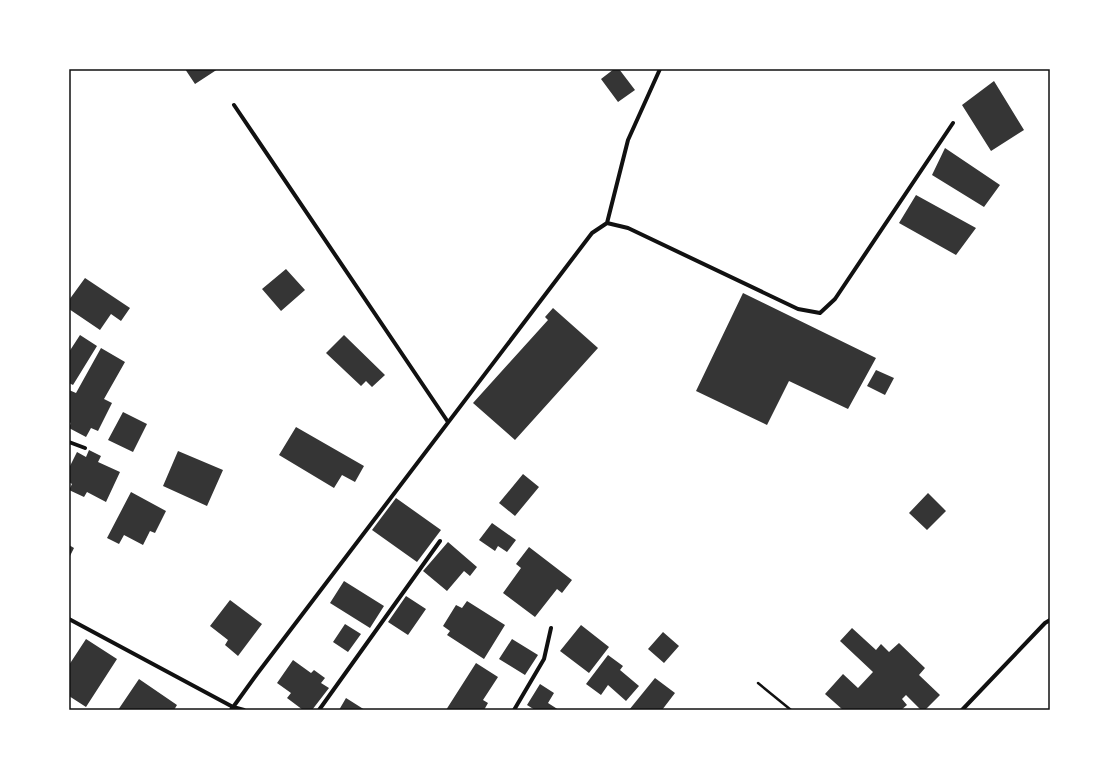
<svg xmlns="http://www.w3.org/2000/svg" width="1119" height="779" viewBox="0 0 1119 779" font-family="Poppins,sans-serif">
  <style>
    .building { fill: #353535 }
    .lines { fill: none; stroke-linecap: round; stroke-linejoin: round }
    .path { stroke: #111; stroke-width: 2.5 }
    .minor { stroke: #111; stroke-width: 4 }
    .neatline { fill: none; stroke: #111; stroke-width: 1.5 }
  </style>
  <rect width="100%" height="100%" fill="#fff"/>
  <path class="building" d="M185,69H218L195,84Z
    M614,69H619L635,90L618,102L601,79Z
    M994,81L1024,130L991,151L962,105Z
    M945,148L1000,185L984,207L932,175Z
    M916,195L976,228L956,255L899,223Z
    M286,269L305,290L281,311L262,289Z
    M85,278L130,308L121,321L111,314L100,330L69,309V300Z
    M743,293L876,358L848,409L789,381L767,425L696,391Z
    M553,308L598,348L515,440L473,403L548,320L545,317Z
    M80,335L97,346L73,385L69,383V352Z
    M344,335L385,375L372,387L366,381L361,386L326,353Z
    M101,348L125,362L104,399L112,403L98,431L91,428L86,437L69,428L71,423L69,422V390L76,393Z
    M876,370L894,378L885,395L867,386Z
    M123,412L147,424L133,452L108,440Z
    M296,427L364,466L355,482L342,475L334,488L279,455Z
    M89,450L101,456L98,462L120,472L106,502L87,492L84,497L69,490L72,484L69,482V468L77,452L86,457Z
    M178,451L223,470L207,506L163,486Z
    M523,474L539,487L515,516L499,503Z
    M131,492L166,511L155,533L150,531L143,545L124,535L119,544L107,538Z
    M928,493L946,511L927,530L909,513Z
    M396,498L441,530L417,562L372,530Z
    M492,523L516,540L507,552L498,546L495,551L479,540Z
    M448,542L477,567L470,576L464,571L447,591L423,571Z
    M69,545L74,548L69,558Z
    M529,547L572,580L562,593L557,589L535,617L503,593L521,568L516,564Z
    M344,581L384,606L370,628L330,603Z
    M406,596L426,609L408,635L388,622Z
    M230,600L262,624L238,656L225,645L228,640L210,626Z
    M467,601L505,625L484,659L447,635L450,631L443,626L456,605L462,608Z
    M345,624L361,634L348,652L333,642Z
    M581,625L609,647L589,673L560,651Z
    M852,628L876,650L881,644L889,652L899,643L925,668L919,675L940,695L925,710H921L906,695L902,699L907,705L901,710H843L825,694L843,674L858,688L873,672L840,641Z
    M663,632L679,646L664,663L648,649Z
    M86,639L117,659L86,707L69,696V665Z
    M512,639L538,655L525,675L499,659Z
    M608,655L623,666L620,670L639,686L626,701L608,685L601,695L586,684Z
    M293,660L311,673L314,670L325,678L321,683L329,688L312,710H303L287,698L291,693L277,683Z
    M476,663L498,677L483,700L488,703L484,710H446Z
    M655,678L675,693L662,710H629Z
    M139,679L177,705L174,710H118Z
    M540,684L554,693L548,703L559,710H535L527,705Z
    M346,698L365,710H339Z"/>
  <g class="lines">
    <path class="path" d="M758,683L791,710"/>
    <path class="minor" d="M234,105L448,422
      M607,223L628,140L660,69
      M69,442L85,448
      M69,619L233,707L244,710
      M231,710L257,674L592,233L607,223L628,228L798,309L820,313L835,299L953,123
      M319,710L440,541
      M514,710L544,659L551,628
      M962,710L1045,623L1050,620"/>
  </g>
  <rect width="1119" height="779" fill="none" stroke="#ffffff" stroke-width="140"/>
  <rect x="70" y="70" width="979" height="639" class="neatline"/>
</svg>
